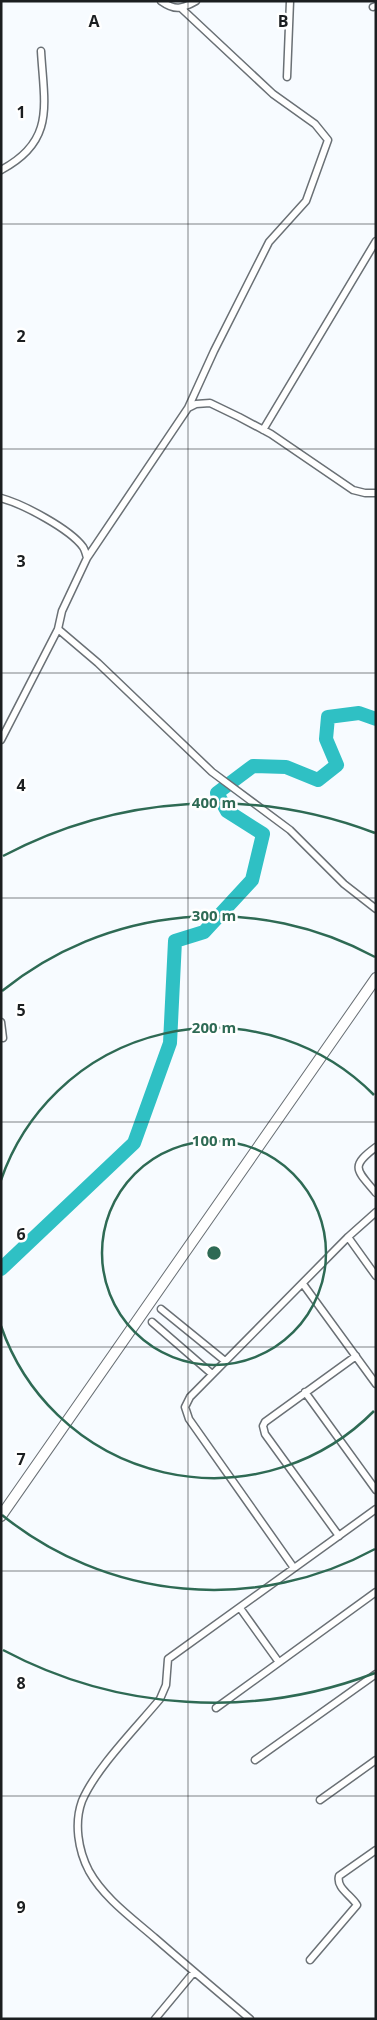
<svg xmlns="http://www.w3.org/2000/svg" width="377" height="2020" viewBox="0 0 377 2020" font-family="'Open Sans',sans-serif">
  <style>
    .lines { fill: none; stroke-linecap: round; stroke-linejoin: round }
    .river { stroke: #2fc0c4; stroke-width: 14 }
    .street-casing { stroke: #6a7075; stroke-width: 9 }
    .primary-casing { stroke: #6a7075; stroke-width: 12 }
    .street { stroke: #fff; stroke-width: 6 }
    .primary { stroke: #fff; stroke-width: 10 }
    .grid { fill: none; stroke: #1b1e20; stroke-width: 1; stroke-opacity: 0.55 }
    .ring { fill: none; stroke: #2e6a54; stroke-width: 2.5 }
    .grid-label { font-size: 16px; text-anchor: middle; font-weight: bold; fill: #1b1e20; stroke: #fff; stroke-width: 5; stroke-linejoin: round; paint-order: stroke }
    .centre { fill: #2e6a54; stroke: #fff; stroke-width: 2.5 }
    .ring-label { font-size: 15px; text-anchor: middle; font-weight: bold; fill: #2e6a54; stroke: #fff; stroke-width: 5; stroke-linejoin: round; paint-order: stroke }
  </style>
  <rect width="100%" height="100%" fill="#f7fbff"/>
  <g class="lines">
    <path class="river" d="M1,1269L134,1143L170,1043L175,941L204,932L252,880L263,834L227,811L217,793L253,766L286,767L318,780L337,765L326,739L328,717L359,713L376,719"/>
    <g class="street-casing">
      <path id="street" d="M161,1C175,11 182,9 196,1
        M373,7L376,6
        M181,8L273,94L315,124L328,140L306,201L269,242L214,351L188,408
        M287,77L290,1
        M1,170C56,141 44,104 41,51
        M263,430L376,241
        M1,498C23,504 70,529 83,547C85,550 86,554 87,558L62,611L58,629L1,740
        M87,558L188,408L196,404L210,403L239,417L271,434L353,490L365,493H376
        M58,629L98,663L212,772L290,830L344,884L376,909
        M1,1022L3,1038
        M376,1147C349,1167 357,1170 376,1193
        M348,1237L376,1276
        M303,1284L376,1384
        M161,1309L225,1361
        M152,1322L212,1374
        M305,1392L376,1490
        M339,1536L265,1434L263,1426L265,1422L356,1356
        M294,1568L189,1419L185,1407L190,1397L348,1237L376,1212
        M240,1608L278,1661
        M216,1708L376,1592
        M255,1760L376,1674
        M320,1800L376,1760
        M310,1960L357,1905C351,1895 336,1888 339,1876L376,1850
        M155,2019L194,1972
        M250,2019C218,1992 186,1965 155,1938C132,1918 104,1898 89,1871C78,1850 74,1823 82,1801C96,1768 136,1728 160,1699L166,1685L168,1659L376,1509"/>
    </g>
    <g class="primary-casing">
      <path id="primary" d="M1,1516L376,978"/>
    </g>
    <use href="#street" class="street"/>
    <use href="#primary" class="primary"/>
  </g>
  <path class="grid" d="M188,1V2019M1,224H376M1,449H376M1,673H376M1,898H376M1,1122H376M1,1347H376M1,1571H376M1,1796H376"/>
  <g class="ring">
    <circle cx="214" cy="1253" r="112"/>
    <path d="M374 1411A225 225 0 0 1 1 1326M1 1180A225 225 0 0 1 374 1095"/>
    <path d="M375 1549A337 337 0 0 1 2 1515M2 991A337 337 0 0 1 375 957"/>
    <path d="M375 1673A450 450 0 0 1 3 1650M3 856A450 450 0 0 1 375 833"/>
  </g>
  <g class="grid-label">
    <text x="94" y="27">A</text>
    <text x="283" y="27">B</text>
    <text x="21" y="118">1</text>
    <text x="21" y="342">2</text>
    <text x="21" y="567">3</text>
    <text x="21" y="791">4</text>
    <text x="21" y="1016">5</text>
    <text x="21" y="1240">6</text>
    <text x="21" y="1465">7</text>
    <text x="21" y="1689">8</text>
    <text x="21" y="1913">9</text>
  </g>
  <circle cx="214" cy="1253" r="8" class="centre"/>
  <g class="ring-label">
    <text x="214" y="808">400 m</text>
    <text x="214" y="921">300 m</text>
    <text x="214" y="1033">200 m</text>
    <text x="214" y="1146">100 m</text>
  </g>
  <rect width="377" height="2020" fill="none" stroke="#1b1e20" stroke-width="5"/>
</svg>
